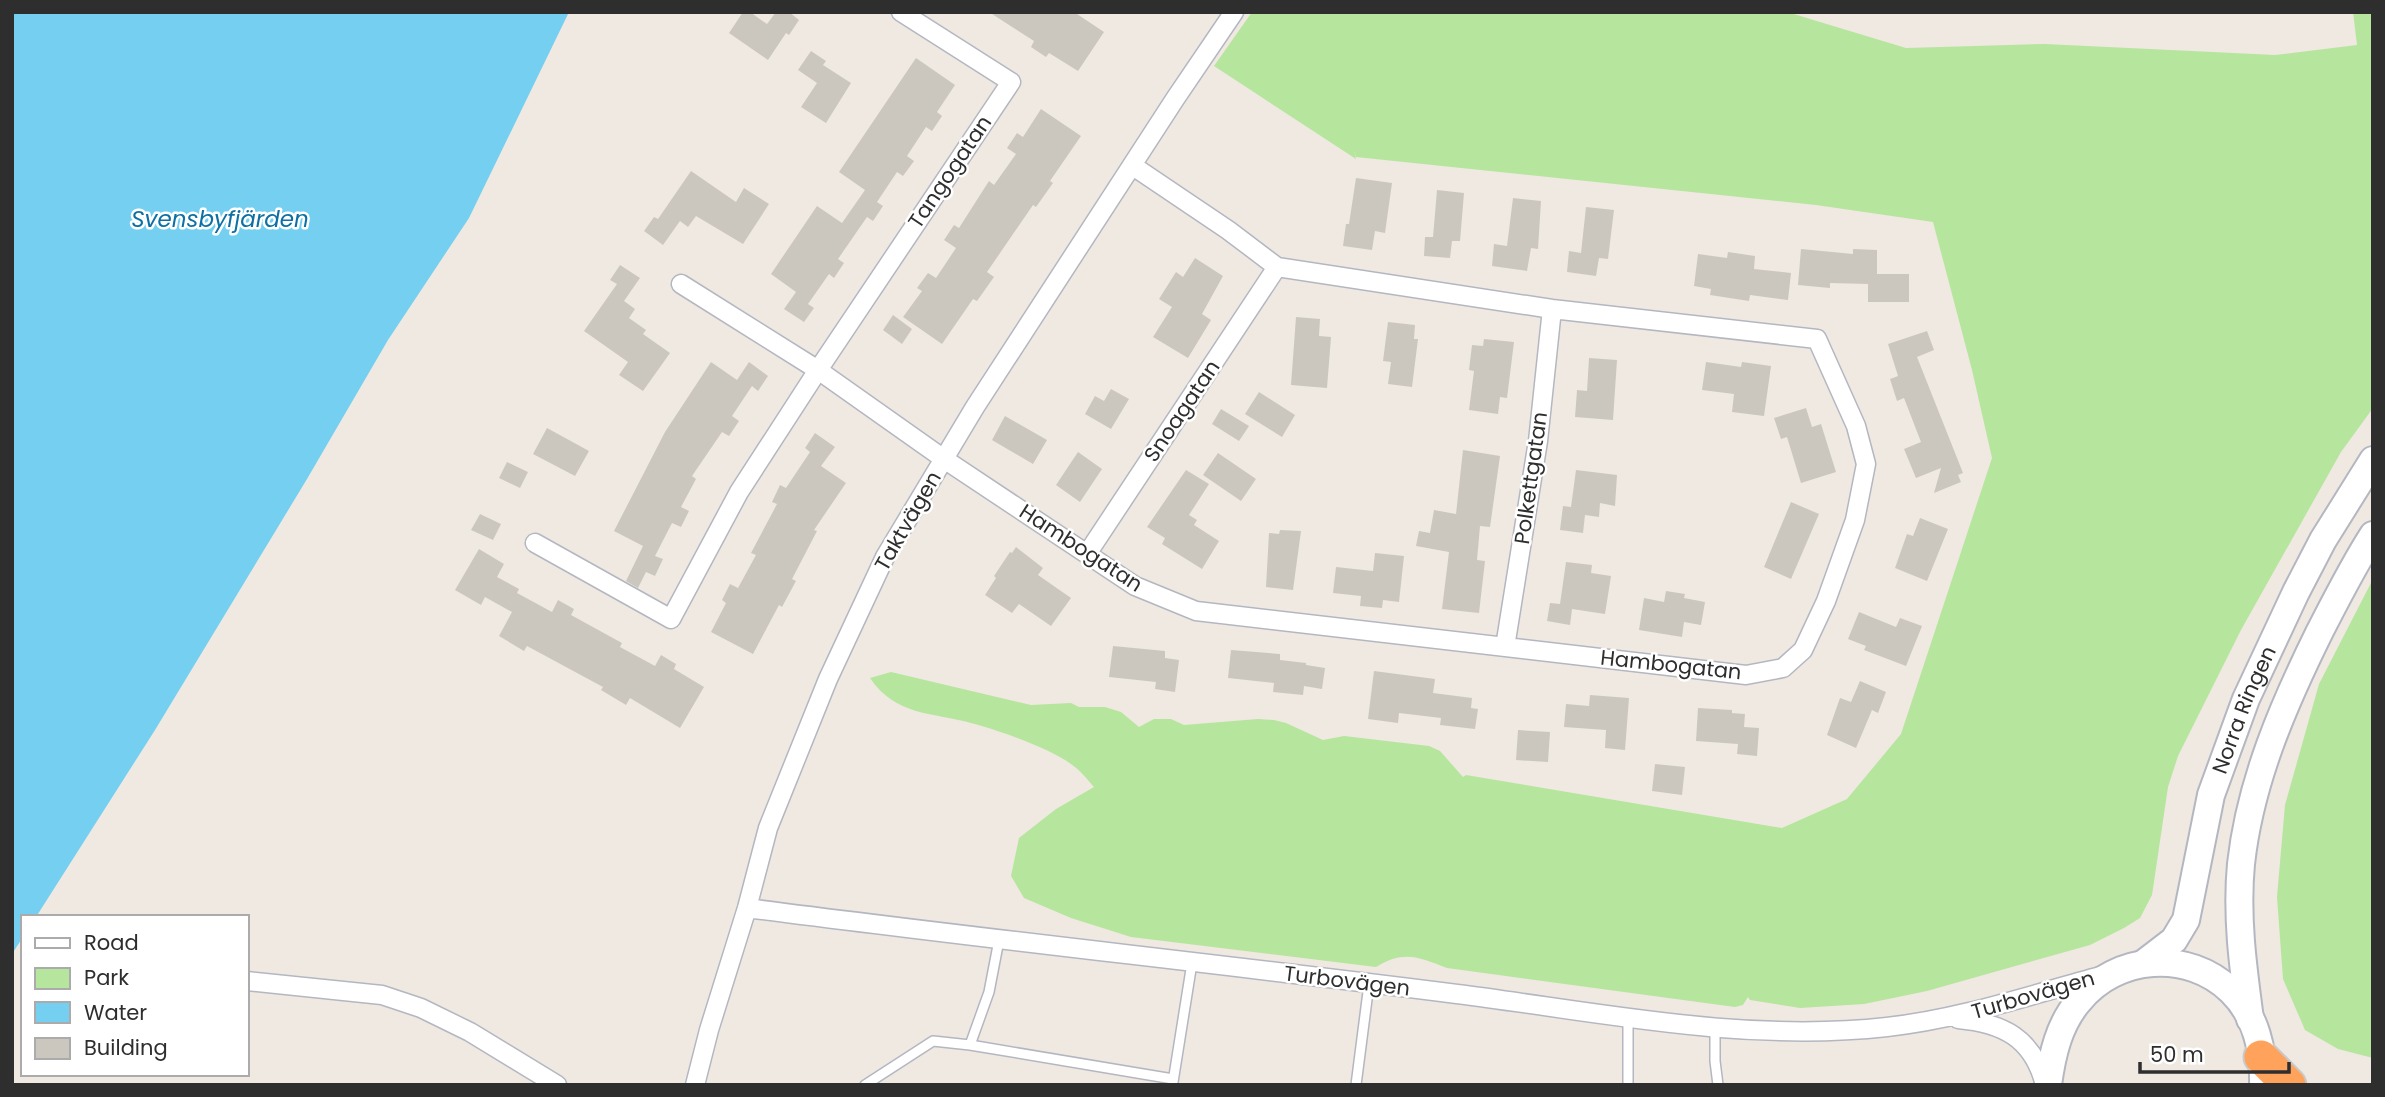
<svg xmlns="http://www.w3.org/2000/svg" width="2385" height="1097" viewBox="0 0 2385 1097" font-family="Poppins,sans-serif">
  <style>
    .green { fill: #b6e59e }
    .water { fill: #75cff0 }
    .building { fill: #cbc7bf }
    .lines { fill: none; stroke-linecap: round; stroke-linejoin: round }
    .lane-casing { stroke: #b4b7c1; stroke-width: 12 }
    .street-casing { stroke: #b4b7c1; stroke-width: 21 }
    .secondary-casing { stroke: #b4b7c1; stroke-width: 30 }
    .highway-casing { stroke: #c9c9c9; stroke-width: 37 }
    .lane { stroke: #fff; stroke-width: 9 }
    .street { stroke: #fff; stroke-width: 18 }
    .secondary { stroke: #fff; stroke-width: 26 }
    .highway { stroke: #ffa35c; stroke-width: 33 }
    .labels { text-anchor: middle; stroke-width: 5; stroke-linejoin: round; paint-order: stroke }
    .street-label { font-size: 21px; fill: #2e2e2e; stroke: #fff }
    .water-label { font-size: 23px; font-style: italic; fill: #0d6fa3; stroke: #fff }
  </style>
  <rect width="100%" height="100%" fill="#efe9e1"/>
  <path class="green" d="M1252,12H1787L1906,48L2045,44L2275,55L2357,45L2353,12H2373V408L2341,452L2241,630L2178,756L2168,787L2152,895L2140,918L2124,928L2090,945L1927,991L1864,1004L1800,1008L1750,1000L1748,997L1743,1005L1735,1007L1447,968C1418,957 1404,950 1376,967L1131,937L1071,918L1024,898L1011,876L1019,838L1056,809L1094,787C1087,779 1080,770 1071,764C1049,748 998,730 971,723C931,712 896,716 870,678L891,672L1031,705L1071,703L1079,707H1105L1121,712L1139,727L1154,719H1171L1184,725L1258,719L1274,720L1286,723L1323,740L1344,736L1429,746L1440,751L1463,777L1466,775L1782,828L1847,799L1901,734L1992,458L1972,370L1933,222L1816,205L1356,157L1354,150L1356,159L1214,66Z
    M2373,579V1058L2338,1049L2305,1030L2283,979L2277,897L2285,805L2319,684Z"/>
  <path class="water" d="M12,12H569L469,218L388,340L307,479L155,730L36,917H23V937L12,954Z"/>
  <path class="building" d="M743,12H750L767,24L776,12H789L799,20L789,35L786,33L768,60L729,33Z
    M989,12H1074L1104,32L1078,71L1049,53L1046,57L1031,47L1034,41Z
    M811,51L826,61L823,65L851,83L826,123L801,107L817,83L798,70Z
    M916,58L955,85L937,112L942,116L932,131L926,127L907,156L914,161L903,176L897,172L877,202L883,206L873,221L867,217L838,259L844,263L834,278L829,274L808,304L814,308L804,322L784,309L796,292L771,274L817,206L842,223L865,190L839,172Z
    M1041,109L1081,136L1050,181L1053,183L1036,207L1033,205L987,272L994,277L977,301L973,299L942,344L903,317L922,291L917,288L928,273L936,278L956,248L944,240L954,225L959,228L989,181L994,185L1016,154L1007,148L1017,133L1023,137Z
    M691,171L736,202L744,188L769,204L743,244L696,216L688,227L680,221L663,245L644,231L654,217L658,219Z
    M1356,178L1392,183L1385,233L1375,231L1372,250L1343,246L1346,224H1349Z
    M1437,190L1464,193L1460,241H1452L1450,258L1424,256L1425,237H1433Z
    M1513,198L1541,201L1538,249L1531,248L1527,271L1492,266L1494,244L1507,246Z
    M1586,207L1614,210L1608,259L1599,258L1596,276L1567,272L1569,251L1581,253Z
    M1801,249L1853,254V249L1877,250V274H1909V302H1868V284L1830,283V288L1798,285Z
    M1728,252L1755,256L1754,269L1791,273L1788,300L1750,295L1749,301L1710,295L1711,289L1694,286L1698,254L1727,258Z
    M1195,258L1223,276L1202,314L1211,320L1188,358L1153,337L1172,307L1159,299L1176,272L1183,277Z
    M620,265L640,278L624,301L635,309L629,318L646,330L643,334L670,353L643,391L619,375L628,362L584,331L617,284L610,280Z
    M893,315L912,329L902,344L883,330Z
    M1296,317L1320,319L1319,336L1331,337L1327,388L1291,385Z
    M1388,322L1415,325L1414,339H1418L1412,387L1388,384L1391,362L1383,361Z
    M1927,331L1934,350L1917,357L1963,473L1958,475L1961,482L1934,493L1941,468L1916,478L1904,449L1921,442L1904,398L1897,401L1890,379L1898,376L1888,344Z
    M1484,339L1514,342L1507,398L1500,397L1498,414L1469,410L1474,371L1469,370L1472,345L1483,346Z
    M1589,358L1617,360L1613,420L1575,417L1577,390L1587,391Z
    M711,362L737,380L749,362L768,376L758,391L752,386L732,416L739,421L729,436L722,432L692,476L696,479L681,507L689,511L681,527L672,523L655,556L663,559L655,576L646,572L638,588L626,581L643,546L614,531L665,432Z
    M1706,362L1741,367L1742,362L1771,366L1764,416L1732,412L1734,394L1702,390Z
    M1111,389L1129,399L1111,429L1085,414L1095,396L1104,401Z
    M1259,392L1295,415L1282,437L1245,414Z
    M1806,408L1812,427L1821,424L1836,472L1801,483L1787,437L1781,439L1774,418Z
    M1221,409L1249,426L1239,441L1212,424Z
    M1005,416L1047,440L1033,464L992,440Z
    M547,428L589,451L575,476L533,454Z
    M815,433L835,447L821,466L846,483L814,530L817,531L792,579L796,581L782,607L779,605L753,654L711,632L726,603L722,600L730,584L738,588L756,555L751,553L777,504L772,502L780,485L786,488L810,452L805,448Z
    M1463,450L1500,456L1490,527L1480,526L1477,560L1485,561L1479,613L1442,609L1449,552L1416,546L1419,531L1430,533L1434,510L1456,514Z
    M1078,452L1102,469L1080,502L1056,485Z
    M1218,453L1256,479L1241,501L1203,475Z
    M507,462L528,472L520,488L499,478Z
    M1186,470L1209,484L1189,515L1197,520L1194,525L1219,541L1202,569L1162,544L1165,538L1147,527Z
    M1576,470L1617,475L1615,506L1600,503L1599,517L1585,515L1583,533L1560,530L1563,506L1571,507Z
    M1791,502L1819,514L1791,579L1764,567Z
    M480,514L501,524L493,540L471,530Z
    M1920,518L1948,529L1927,581L1895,568L1907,534L1913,536Z
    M1280,530L1301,531L1293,590L1266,587L1269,533L1279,534Z
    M1016,547L1043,568L1038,575L1071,598L1051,626L1019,604L1012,613L985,595L996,578L994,576L1010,552L1012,553Z
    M479,549L504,564L497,577L519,589L517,593L552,612L558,600L574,609L571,615L622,643L620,647L655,666L661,655L676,664L674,669L704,687L680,728L630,698L626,705L601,690L603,687L527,646L524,651L499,636L512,612L485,597L481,605L455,590Z
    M1375,553L1404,556L1399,602L1383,600L1382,608L1360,606L1361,596L1333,593L1336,567L1373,571Z
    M1566,562L1592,565L1591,573L1611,576L1605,614L1572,609L1570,625L1547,621L1550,603L1560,604Z
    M1666,591L1685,594L1684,598L1705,602L1701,625L1684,622L1682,637L1639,630L1644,598L1664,602Z
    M1859,612L1896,627L1900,618L1922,626L1906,666L1864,650L1866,646L1848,639Z
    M1113,646L1165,651V658L1179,660L1175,692L1155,689L1156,682L1109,677Z
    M1231,650L1280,654V660L1306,663V665L1325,668L1322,689L1304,686L1303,695L1273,692L1274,683L1228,678Z
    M1374,671L1435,679L1433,693L1472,698L1471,708L1478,709L1475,729L1440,725L1441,718L1399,713L1398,723L1368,719Z
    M1860,681L1886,692L1878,713L1872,710L1856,748L1827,735L1840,698L1851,702Z
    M1590,695L1629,698L1625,750L1605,748L1606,730L1564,727L1566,704L1589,706Z
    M1698,708L1732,710V713L1745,714L1744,727L1759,728L1757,756L1737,754L1738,744L1696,741Z
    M1518,730L1550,732L1548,762L1516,760Z
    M1655,764L1685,767L1682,795L1652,791Z"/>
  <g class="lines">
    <g class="lane-casing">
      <path id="lane" d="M1715,1029V1061L1718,1085
        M970,1045L1173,1079
        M1173,1082L1192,963
        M865,1085L933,1041L970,1045L989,992L999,940
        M1356,1085L1369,984
        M1628,1085V1017"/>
    </g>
    <g class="street-casing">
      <path id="street" d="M681,284L818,370L944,459L1135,586L1196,611L1746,675L1783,668L1803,650L1826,601L1855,520L1866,464L1856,426L1817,339L1552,309L1277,267L1228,230L1133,166
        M535,543L671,619L739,492L818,370L1011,82L901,12
        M1087,554L1277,267
        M1505,647L1538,441L1552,309
        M747,908C984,939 1221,964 1457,994C1599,1012 1743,1043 1887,1027C1960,1019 2030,995 2101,976
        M247,981L382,995L421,1008L470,1032L557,1085
        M1958,1019C2003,1023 2033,1038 2045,1085
        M695,1085L709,1030L747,908L768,828L828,679L885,557L975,407L1175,99L1234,12"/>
    </g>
    <g class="secondary-casing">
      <g id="secondary">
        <path id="s1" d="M2144,963L2174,940L2186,920L2211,795L2246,699L2296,592L2323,540L2373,460"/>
        <path d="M2250,1019C2243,967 2236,916 2241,864C2250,782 2283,706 2319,633C2336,600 2353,566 2373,535"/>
        <path d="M2048,1085C2052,1055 2059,1024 2079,1001C2116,955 2188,949 2231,991C2256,1015 2264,1051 2263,1085"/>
      </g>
    </g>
    <g class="highway-casing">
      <path id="highway" d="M2261,1057L2289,1085"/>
    </g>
    <use href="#lane" class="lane"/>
    <use href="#street" class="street"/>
    <use href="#secondary" class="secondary"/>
    <use href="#highway" class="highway"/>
  </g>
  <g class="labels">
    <g class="street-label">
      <text transform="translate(950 172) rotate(-56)" y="7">Tangogatan</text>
      <text transform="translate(1182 411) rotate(-56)" y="7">Snoagatan</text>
      <text transform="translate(1531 478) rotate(-82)" y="7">Polkettgatan</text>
      <text transform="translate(908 521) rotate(-60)" y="7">Taktvägen</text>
      <text transform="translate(1081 548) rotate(33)" y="7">Hambogatan</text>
      <text transform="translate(1671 665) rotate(6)" y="7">Hambogatan</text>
      <text dy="7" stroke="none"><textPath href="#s1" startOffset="280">Norra Ringen</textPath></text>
      <text transform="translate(1347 981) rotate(7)" y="7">Turbovägen</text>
      <text transform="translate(2033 995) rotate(-16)" y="7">Turbovägen</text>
    </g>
    <g class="water-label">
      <text x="220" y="227">Svensbyfjärden</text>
    </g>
  </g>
  <rect width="2385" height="1097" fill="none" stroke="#2e2e2e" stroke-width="28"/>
  <rect x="21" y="915" width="228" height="161" fill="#ffffff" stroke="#ababab" stroke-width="2"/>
  <rect x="35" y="938" width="35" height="10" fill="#ffffff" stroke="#ababab" stroke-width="2"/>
  <text x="84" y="950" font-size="21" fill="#2e2e2e">Road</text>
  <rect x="35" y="968" width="35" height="21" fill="#b6e59e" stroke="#ababab" stroke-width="2"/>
  <text x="84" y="985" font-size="21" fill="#2e2e2e">Park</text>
  <rect x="35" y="1002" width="35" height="21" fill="#75cff0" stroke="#ababab" stroke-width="2"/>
  <text x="84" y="1020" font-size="21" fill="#2e2e2e">Water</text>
  <rect x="35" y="1038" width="35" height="21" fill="#cbc7bf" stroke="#ababab" stroke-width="2"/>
  <text x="84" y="1055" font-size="21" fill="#2e2e2e">Building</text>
  <path d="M2140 1062v10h149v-10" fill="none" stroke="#2e2e2e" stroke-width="3.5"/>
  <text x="2150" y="1062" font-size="21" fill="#2e2e2e" stroke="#ffffff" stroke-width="5" paint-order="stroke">50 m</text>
</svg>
